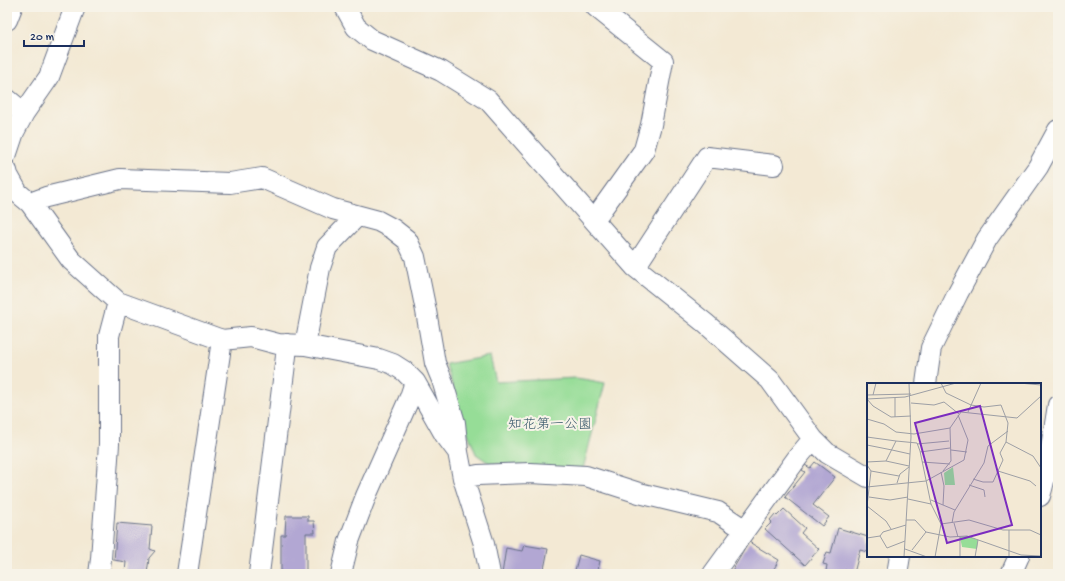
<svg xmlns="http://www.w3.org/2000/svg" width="1065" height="581" viewBox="0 0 1065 581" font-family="'Gochi Hand','Klee One',sans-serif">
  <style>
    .green { fill: #96dd97; stroke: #58867a }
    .building { fill: #b2a7d3 }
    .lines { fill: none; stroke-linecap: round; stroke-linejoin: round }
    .minor-casing { stroke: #677087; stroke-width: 22 }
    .minor { stroke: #fff; stroke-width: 20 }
    .labels { text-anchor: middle; stroke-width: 4; stroke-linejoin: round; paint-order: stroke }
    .park-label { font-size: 14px; fill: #3a5a6c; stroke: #f7f3e8 }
    .inset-road { fill: none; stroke: #9d9fa5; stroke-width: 1 }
    .view { fill: #7b2cbf; fill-opacity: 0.15; stroke: #7b2cbf; stroke-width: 2 }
    .inset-edge { fill: none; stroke: #1b2f5e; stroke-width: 2 }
  </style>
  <rect width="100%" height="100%" fill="#f7f3e8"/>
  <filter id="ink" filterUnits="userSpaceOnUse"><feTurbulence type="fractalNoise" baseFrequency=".025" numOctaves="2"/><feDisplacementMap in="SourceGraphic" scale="8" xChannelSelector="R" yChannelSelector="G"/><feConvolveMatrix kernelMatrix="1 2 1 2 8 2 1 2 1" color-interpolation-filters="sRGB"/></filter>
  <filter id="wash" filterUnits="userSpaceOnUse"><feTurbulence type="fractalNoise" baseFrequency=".012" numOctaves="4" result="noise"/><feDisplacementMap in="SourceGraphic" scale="16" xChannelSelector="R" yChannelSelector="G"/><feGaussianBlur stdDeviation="0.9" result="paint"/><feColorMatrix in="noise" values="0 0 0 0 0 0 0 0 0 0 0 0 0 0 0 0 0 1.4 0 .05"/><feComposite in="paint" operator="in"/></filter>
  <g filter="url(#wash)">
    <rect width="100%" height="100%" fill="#f3e9d4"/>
    <path class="green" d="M490,356L496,382L576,378L589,380L605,383L583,469L512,465L489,463L476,454L461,415L446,364Z"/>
    <g id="blocks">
      <path class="building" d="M815,462L835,477L813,505L829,517L822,526L785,497L805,472L802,470L805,465L810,468Z
        M784,509L805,528L801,533L819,549L805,565L765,529L772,522L770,520L775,514L777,516Z
        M286,516H308V521H314L315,533H306V574H281V535H285Z
        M117,523L152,526L150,549L155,551L149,558L147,574L125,573L126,562L114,560Z
        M838,528L868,537V552L860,550L854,573L845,570L844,574H837L826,571L827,565L823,564L827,552L831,553Z
        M749,542L779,560L771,574H730Z
        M524,545L548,549L543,574H502L506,548L522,551Z
        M579,555L600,561L598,570L611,574H574Z"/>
    </g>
  </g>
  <g filter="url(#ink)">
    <use href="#blocks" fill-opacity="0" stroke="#677087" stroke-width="1"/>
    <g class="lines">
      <g class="minor-casing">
        <path id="minor" d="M345,7L356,27L372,40L441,71L488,100L635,267L705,323L770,380L813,439L827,453L868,477
          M7,20L12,7
          M7,99L24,113
          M7,153L14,132L24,113L49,77L75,7
          M7,171L8,175L18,193L30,203L71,260L118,302L222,340L251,337L278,344L305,345L379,359L393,364L404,371L415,382L445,435L457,451
          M30,203L46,197L120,179L230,183L262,178L333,209L378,221L393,229L407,240L415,257L426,311L435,363L442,380L455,423L458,452L463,478L484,544L490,574
          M594,220L644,150L651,125L663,61L596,7
          M635,267L707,157L774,165
          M305,345L320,268L327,247L357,216
          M926,384L931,348L958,293L987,239L1038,167L1058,130
          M463,478L478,475L530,473L586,476L639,493L718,512L745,530
          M1040,496C1049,466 1053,436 1058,405
          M99,574L101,559L109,444V336L118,302
          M187,574L222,340
          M259,574L286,356L287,344
          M341,574L349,541L366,496L410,397L415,382
          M713,574L798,457L813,439
          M897,574L900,556
          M1011,574L1019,556"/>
      </g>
      <use href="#minor" class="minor"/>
    </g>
  </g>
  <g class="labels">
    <g class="park-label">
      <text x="550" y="428">知花第一公園</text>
    </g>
  </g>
  <g transform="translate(867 383)">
    <rect width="174" height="174" fill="#f3e9d4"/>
    <path d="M86,84L88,102H78L77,90ZM100,153L111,157L110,166L95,164L93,154Z" fill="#96dd97"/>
    <path class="inset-road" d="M74,0L79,10L104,22L117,24L134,22L141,40L139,59L166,73L174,85M152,0L174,2M0,12L44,11M6,12L9,0M28,15V34M0,16L6,23L24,34L44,33M0,16L38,14L89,0M44,20L67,22L77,19L92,31M101,29L114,0M0,36L17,41L29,49L47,51L83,45M0,54L29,58M50,61L82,58M0,62L25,67M25,67L43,71M84,67L100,69M53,69L83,65M0,79L19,78M55,79L83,81M0,82L4,88L0,123M42,83L19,78L29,58L50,60L53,68L64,121L74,141L68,174M4,88L32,93M76,88L84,78L83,45L94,29L150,35L174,13M131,88L163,98L169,103M74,89L77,103L76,122M106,96L116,99H126L136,77L133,70L139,59M30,100L33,91L42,84M102,102L117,107L118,114M0,104L59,98L97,77L101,57L91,32M2,114L23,117L41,114M41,116L64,121M64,117L88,127M0,123L19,138L24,146M39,137H48L59,149L45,167M85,140L87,129L117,80L121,63L141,48M87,140L91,154M74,141L102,137L136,147H163L174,152M59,149L83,154L100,153L154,172L174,173M93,154V174M0,155L13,153M38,158L20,165L13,153L16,149L39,142M38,166L60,174M37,174L44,54L42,0M108,174L111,157M142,174V147"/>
    <path class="view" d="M113,23L145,142L80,160L48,40Z"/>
    <rect width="174" height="174" class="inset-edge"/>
  </g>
  <rect width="1065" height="581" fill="none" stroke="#f7f3e8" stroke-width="24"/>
  <path d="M24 40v6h60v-6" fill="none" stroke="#1b2f5e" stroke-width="2"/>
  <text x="30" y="40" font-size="12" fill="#1b2f5e" stroke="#f7f3e8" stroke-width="3" paint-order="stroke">20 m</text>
</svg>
